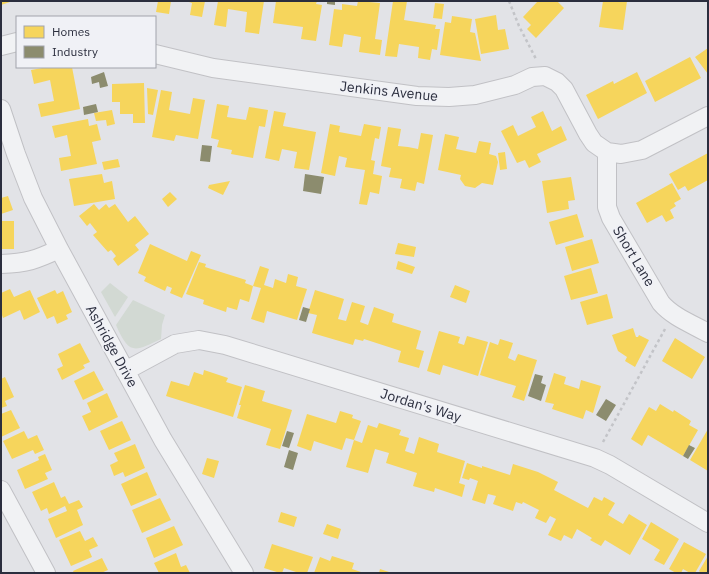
<svg xmlns="http://www.w3.org/2000/svg" width="709" height="574" viewBox="0 0 709 574" font-family="'IBM Plex Sans',sans-serif">
  <style>
    .green { fill: #d2d9d3 }
    .homes { fill: #f6d55c }
    .industry { fill: #8c8c6e }
    .lines { fill: none; stroke-linecap: round; stroke-linejoin: round }
    .minor-casing { stroke: #c1c1c5; stroke-width: 20 }
    .path { stroke: #c3c4c8; stroke-width: 2.5; stroke-dasharray: 3 3; stroke-linecap: butt }
    .minor { stroke: #f1f2f4; stroke-width: 18 }
    .labels { text-anchor: middle; stroke-width: 4; stroke-linejoin: round; paint-order: stroke }
    .street-label { font-size: 14px; fill: #2b2e3e; stroke: #f0f1f6 }
  </style>
  <rect width="100%" height="100%" fill="#e2e3e7"/>
  <path class="green" d="M110,283L128,297L115,317L101,292Z
    M133,300L165,315L162,325L161,339C134,352 129,355 116,325Z"/>
  <path class="homes" d="M1,1H13L1,5Z
    M158,1H171L169,14L156,12Z
    M186,1H205L202,17L190,15L192,3Z
    M218,1H264L259,34L245,32L247,12L228,9L226,27L214,25Z
    M276,1H317L316,4L322,5L316,41L301,39L303,27L273,23Z
    M358,1L380,3L375,39L382,40L380,55L359,52L361,37L344,34L342,47L329,45L334,9L342,10V4L357,6Z
    M393,1H407L404,20L436,25L435,29H440L437,50L432,49L430,60L418,58L419,47L399,44L397,57L385,56Z
    M538,1H557L564,8L536,38L527,29L531,25L523,17Z
    M603,1H627L623,30L599,27Z
    M435,3L444,4L442,19L433,18Z
    M496,15L498,30L505,29L509,49L481,54L475,19Z
    M452,16L472,19L470,32L475,33L481,61L440,55L445,22L451,23Z
    M708,48V74L695,57Z
    M690,57L701,78L655,102L645,81Z
    M48,67H72L80,109L41,117L38,104L54,101L50,80L34,84L31,70Z
    M637,72L647,93L598,119L586,95L613,81L614,84Z
    M144,83L145,123H133V114H120V102H112V84Z
    M147,88L158,90L153,115L148,114Z
    M161,90L172,92L169,110L190,114L193,98L205,100L198,139L176,135L174,141L152,137Z
    M217,104L229,106L227,117L246,120L249,107L268,110L265,127L259,126L253,158L231,154L232,150L217,147L219,140L211,138Z
    M112,110L115,124L107,126L106,120L96,121L94,113Z
    M274,111L286,113L283,126L316,132L309,170L294,168L297,152L282,149L279,161L265,158Z
    M543,111L552,131L561,126L567,140L537,154L541,162L529,168L525,160L517,163L501,131L513,125L518,136L536,127L531,117Z
    M88,119L89,126L97,124L101,140L92,142L97,164L61,171L59,158L71,156L69,146L67,135L55,138L52,126Z
    M330,124L340,126L339,132L361,136L364,124L381,127L379,139L375,138L371,160L375,161L373,174L382,176L379,194L370,192L367,205L359,204L365,170L345,167L347,158L339,156L335,176L321,173Z
    M388,127L401,129L398,146L408,147L418,149L421,133L433,135L424,184L417,182L415,191L400,188L402,179L389,177L391,168L381,166Z
    M445,134L459,137L456,149L476,153L479,141L491,143L489,154L496,156L498,162L493,185L482,183L475,188L465,186L460,179L461,175L438,170Z
    M505,152L507,169L500,170L498,153Z
    M708,153V180L688,191L685,186L678,190L669,174Z
    M118,159L120,167L104,170L102,162Z
    M102,174L104,183L112,181L115,199L74,206L69,179Z
    M571,177L575,200L568,201L569,209L547,213L542,181Z
    M230,181L223,195L208,188L209,185Z
    M672,183L681,199L674,203L676,206L670,210L674,218L666,222L662,215L647,223L636,203Z
    M170,192L177,199L168,207L162,199Z
    M8,196L13,210L1,214V198Z
    M94,204L99,210L106,204L109,208L115,204L128,222L135,216L149,234L135,245L139,250L118,266L113,259L116,256L111,250L108,252L93,235L97,232L90,223L87,226L79,216Z
    M577,214L584,237L556,245L549,222Z
    M1,221H14V249H1Z
    M592,239L599,263L572,271L565,247Z
    M398,243L416,247L414,257L395,254Z
    M150,244L187,261L191,251L201,255L182,298L170,293L172,288L167,286L165,291L144,281L146,277L138,273Z
    M398,261L415,267L412,274L396,269Z
    M199,262L206,264L205,267L246,280L245,283L253,286L249,302L240,299L237,310L227,307L226,312L203,304L204,300L186,294Z
    M260,266L269,269L264,285L273,288L275,279L286,283L288,274L298,277L296,286L307,289L297,320L267,311L264,323L251,319L261,288L253,286Z
    M591,268L598,293L571,300L564,276Z
    M455,285L470,291L466,303L450,297Z
    M10,289L14,297L30,290L40,312L24,320L20,310L3,318L1,312V293Z
    M55,290L57,294L63,291L72,312L66,315L68,319L57,324L54,316L47,319L37,298Z
    M315,290L344,299L338,319L346,321L352,302L365,306L360,322L368,325L374,307L394,314L392,322L421,331L416,349L424,351L419,368L398,362L401,351L364,339L363,341L355,339L353,345L312,333L317,315L308,313Z
    M607,294L613,318L587,325L580,302Z
    M633,328L636,337H638L639,335L649,340L635,367L625,361L627,357L618,351L612,335Z
    M439,331L460,337L458,343L464,345L467,336L488,342L478,376L443,365L440,375L427,371Z
    M675,338L705,357L692,379L662,361Z
    M500,339L513,343L508,358L515,361L518,354L537,360L524,401L512,397L516,386L480,375L490,342L498,345Z
    M80,343L90,362L83,365L85,368L62,380L57,369L63,366L58,354Z
    M204,370L228,378L226,382L242,387L233,417L166,396L171,381L189,386L194,372L203,375Z
    M94,371L104,390L83,400L74,381Z
    M554,373L566,377L564,384L579,389L581,380L601,386L593,413L586,410L583,419L552,409L554,404L545,402Z
    M5,377L14,397L5,401L7,406L1,408V379Z
    M245,385L265,391L262,401L292,410L280,449L266,445L271,429L237,418L241,405H239Z
    M107,393L118,417L89,431L82,416L91,412L87,403Z
    M660,404L673,412L674,410L691,421L689,425L698,430L683,456L648,435L642,446L631,439L649,407L656,411Z
    M11,410L20,428L1,437V414Z
    M340,411L353,415L352,418L361,421L354,440L346,438L342,450L314,441L311,451L297,446L307,414L336,423Z
    M122,421L131,440L109,450L100,431Z
    M379,423L401,430L399,435L409,438L405,451L414,454L419,437L439,444L437,452L465,461L459,483L465,485L462,497L435,488L434,492L413,486L417,473L386,463L389,453L375,449L368,473L346,467L354,440L362,443L368,425L377,428Z
    M708,429V471L690,460Z
    M24,431L28,439L37,435L44,450L35,454L33,450L12,459L3,441Z
    M135,444L145,468L125,477L123,472L114,476L110,465L118,461L114,453Z
    M45,454L52,470L45,473L48,479L25,489L17,470L39,460L38,457Z
    M207,458L219,461L214,478L202,474Z
    M467,463L482,468V466L510,475L513,464L538,472L558,482L554,490L588,508L594,497L602,501L604,497L615,503L608,515L623,524L629,514L647,525L630,555L605,540L601,546L590,540L592,538L577,529L572,539L564,535L561,541L548,535L556,519L550,516L546,523L535,518L539,510L523,502L522,504L516,502L513,511L493,504L496,496L488,494L485,504L472,500L478,481L470,478L469,480L462,478Z
    M147,472L157,495L131,506L121,484Z
    M54,482L61,498L65,496L69,504L79,500L83,507L77,510L83,525L56,538L48,519L67,511L65,506L49,514L47,508L41,511L32,492Z
    M160,498L171,520L142,533L132,510Z
    M281,512L297,517L294,527L278,522Z
    M651,522L679,539L664,565L654,560L660,550L642,539Z
    M327,524L341,529L338,539L323,534Z
    M174,526L183,545L154,558L146,538Z
    M80,531L85,541L93,537L98,546L89,550L92,557L71,566L59,540Z
    M684,542L706,554L695,573H690L683,569L681,573H676L669,569Z
    M272,544L313,557L307,573H299L284,568L282,573H280L264,568Z
    M176,553L181,567L186,565L190,573H159L154,563Z
    M332,556L354,563L352,569L364,573H314L320,557L330,561Z
    M708,556V573H701L699,571Z
    M102,558L108,570L101,573H74L73,571Z
    M380,569L392,573H379Z"/>
  <path class="industry" d="M327,1H335V5L327,4Z
    M104,72L108,86L100,88L99,82L92,84L91,77Z
    M96,104L98,112L84,115L83,107Z
    M202,145L212,146L210,162L200,161Z
    M305,174L324,177L321,194L303,191Z
    M303,307L310,309L306,322L299,320Z
    M535,374L543,376L541,383L546,385L541,401L528,396Z
    M606,399L616,405L606,421L596,415Z
    M287,431L294,433L289,448L282,446Z
    M689,445L695,448L688,459L683,456Z
    M289,450L298,453L293,470L284,467Z"/>
  <g class="lines">
    <g class="minor-casing">
      <path id="minor" d="M1,46L17,42
        M155,54L213,68L417,96L449,97L475,95L515,85L532,77L545,76L557,82L564,89L588,134L594,143L607,152
        M1,109L16,154L33,198L59,249L163,440L244,573
        M607,152V207L611,218L661,303C673,317 692,324 708,333
        M607,152L621,154L642,150L708,116
        M1,264C27,263 36,260 59,249
        M125,371L175,344L199,340L225,345L595,458L610,465L708,523
        M1,490L46,573"/>
    </g>
    <path class="path" d="M509,1L519,26L536,59
      M603,442L665,329"/>
    <use href="#minor" class="minor"/>
  </g>
  <g class="labels">
    <g class="street-label">
      <text transform="translate(389 91) rotate(6)" y="5">Jenkins Avenue</text>
      <text transform="translate(634 256) rotate(59)" y="5">Short Lane</text>
      <text transform="translate(112 346) rotate(61)" y="5">Ashridge Drive</text>
      <text transform="translate(421 405) rotate(17)" y="5">Jordan's Way</text>
    </g>
  </g>
  <rect width="709" height="574" fill="none" stroke="#2b2e3e" stroke-width="4"/>
  <rect x="16" y="16" width="140" height="52" fill="#f0f1f6" stroke="#a1a3ac"/>
  <rect x="24" y="26" width="20" height="12" fill="#f6d55c" stroke="#a1a3ac"/>
  <text x="52" y="36" font-size="12" fill="#2b2e3e">Homes</text>
  <rect x="24" y="46" width="20" height="12" fill="#8c8c6e" stroke="#a1a3ac"/>
  <text x="52" y="56" font-size="12" fill="#2b2e3e">Industry</text>
</svg>
